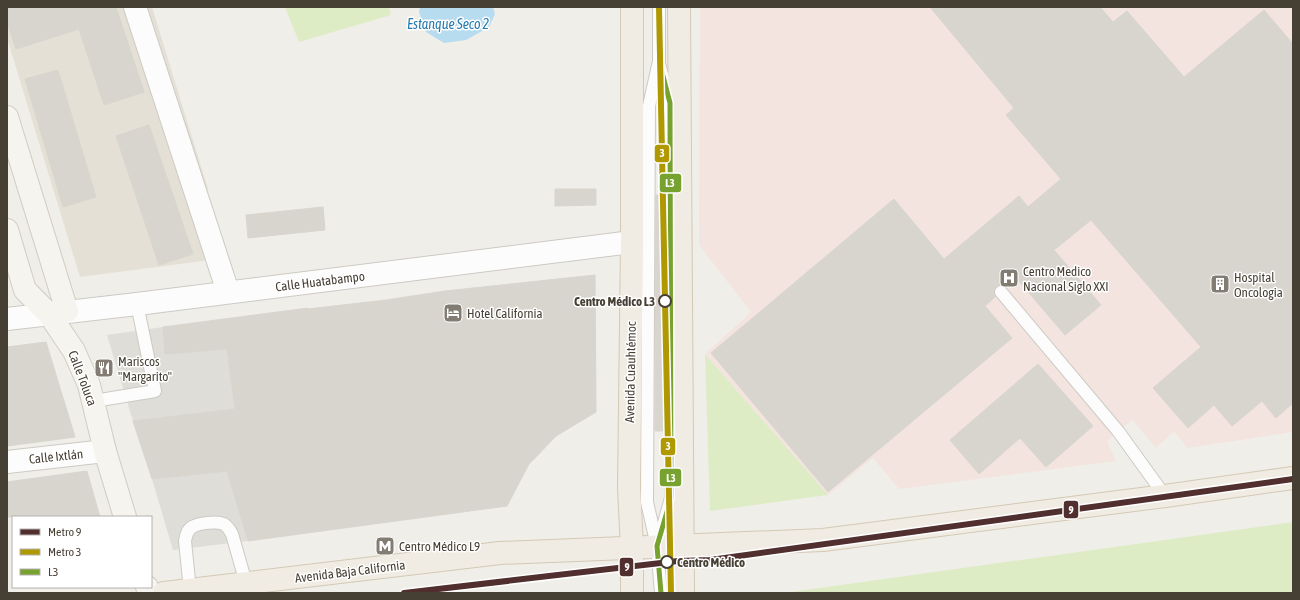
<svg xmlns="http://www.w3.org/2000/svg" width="1300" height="600" viewBox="0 0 1300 600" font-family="'Asap Condensed',sans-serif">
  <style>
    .residential { fill: #e5e0d5 }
    .medical { fill: #f3e4df }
    .green { fill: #deecc6 }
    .parking { fill: #dfddd8 }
    .water { fill: #b7dcf0 }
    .building { fill: #d8d5cf; stroke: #d8d5ce }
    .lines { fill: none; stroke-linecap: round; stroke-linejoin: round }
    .lane-casing { stroke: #cccac4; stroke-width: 14 }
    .street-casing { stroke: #cccac4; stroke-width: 24 }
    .secondary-casing { stroke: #d1ccc0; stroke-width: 24 }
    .primary-casing { stroke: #d3c9b5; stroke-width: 24 }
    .lane { stroke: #fdfcfc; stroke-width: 12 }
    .street { stroke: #fdfcfc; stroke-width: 22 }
    .secondary { stroke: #f6f4ee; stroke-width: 22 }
    .primary { stroke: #f1ece3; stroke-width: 22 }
    .bus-1-casing { stroke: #fff; stroke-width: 8 }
    .bus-1 { stroke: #78a22f; stroke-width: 5 }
    .metro-1-casing { stroke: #fff; stroke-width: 9 }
    .metro-2-casing { stroke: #fff; stroke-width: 9 }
    .metro-1 { stroke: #512f2e; stroke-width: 6 }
    .metro-2 { stroke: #af9800; stroke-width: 6 }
    .stop-dot { fill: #fff; stroke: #463f34; stroke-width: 2 }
    .labels { text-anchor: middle; stroke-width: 3; stroke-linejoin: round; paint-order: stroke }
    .poi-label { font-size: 13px; fill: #463f34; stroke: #fff; text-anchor: start }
    .street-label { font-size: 13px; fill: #463f34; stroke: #fff }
    .stop-label { font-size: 13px; font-weight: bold; fill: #463f34; stroke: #fff; text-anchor: end }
    .water-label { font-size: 14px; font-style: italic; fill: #277ab0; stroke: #fff }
    .line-badge { stroke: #fff; stroke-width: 1.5 }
    .badge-label { font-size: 11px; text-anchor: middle; font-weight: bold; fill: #fff }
  </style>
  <rect width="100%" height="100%" fill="#f0eee8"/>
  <path class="residential" d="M7,7H152L208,189L206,198L218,259L80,277L7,38Z"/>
  <path class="medical" d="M700,7H1293V432L1187,448L1174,431L1156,448L1132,420L1107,441L1116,461L899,489L873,458L828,495L705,354L751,312L699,245Z"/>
  <path class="green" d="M285,7H389L391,15L299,42Z
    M705,354L828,495L710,511Z
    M1293,522V593H783H784Z"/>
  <path class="parking" d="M163,327L165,354L227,349L235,409L133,421L107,335Z
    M227,471L248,541L173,550L152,479Z"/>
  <path class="water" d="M420,7H493L495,14L489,27L466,40L444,43L426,32L419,12Z"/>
  <path class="building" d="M7,7H116L144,92L104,105L79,29L16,49L7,22Z
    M930,7H1100L1113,22L1127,11L1184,77L1264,10L1293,44V403L1276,418L1262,401L1232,426L1214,405L1188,428L1153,388L1201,347L1091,220L1054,250L1101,305L1065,335L1017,279L1007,287L1003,285L996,286L994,290L995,297L985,306L1012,338L828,492L711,353L894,199L944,259L1019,196L1028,207L1061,179L1006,115L1014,108Z
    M58,70L96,197L63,207L25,79Z
    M149,125L193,254L159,265L116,136Z
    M555,189H596V205L555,206Z
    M656,195H668L669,411L664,415V431H655Z
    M323,207L325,230L248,238L246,215Z
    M595,275L596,412L556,436L535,458L529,464L507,506L248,541L227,471L152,479L133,421L235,409L227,349L165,354L163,327L308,308V309L386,300L445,291Z
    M46,342L75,437L7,446V347Z
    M1038,364L1093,426L1046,467L1020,438L979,474L950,440Z
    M87,471L100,517H7V482Z"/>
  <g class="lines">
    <g class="lane-casing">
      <path id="lane" d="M659,7V61L649,106L647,502L657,546L661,593
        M659,64L670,103V114
        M1001,292L1118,431L1165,496
        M94,401L155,391L137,304
        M658,544L671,498V418
        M190,590L185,541C186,536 187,530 192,527C199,523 216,521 224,524C228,527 230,530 232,534L246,583"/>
    </g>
    <g class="street-casing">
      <path id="street" d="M135,7L228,292
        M7,319L137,304L632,242
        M7,462L105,451"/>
    </g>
    <g class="secondary-casing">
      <path id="secondary" d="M7,117L67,311
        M7,230L25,290L49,314L74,351L89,385L105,451L125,517
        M147,587L149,593"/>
    </g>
    <g class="primary-casing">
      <path id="primary" d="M679,7L683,593
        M164,593L500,553L823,540L1165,496L1293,478
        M632,593V548L629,488L632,242V7"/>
    </g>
    <use href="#lane" class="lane"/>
    <use href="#street" class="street"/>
    <use href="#secondary" class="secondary"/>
    <use href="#primary" class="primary"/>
    <g class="bus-1-casing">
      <path id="bus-1" d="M659,7V61L670,103L671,498L657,546L661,593"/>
    </g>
    <use href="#bus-1" class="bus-1"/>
    <g class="metro-1-casing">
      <path id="metro-1" d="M404,593L678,561L710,560L1293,479"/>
    </g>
    <g class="metro-2-casing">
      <path id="metro-2" d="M659,7L671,593"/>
    </g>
    <use href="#metro-1" class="metro-1"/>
    <use href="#metro-2" class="metro-2"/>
  </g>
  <defs>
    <g id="hospital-square" transform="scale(1)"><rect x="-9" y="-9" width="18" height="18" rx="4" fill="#827c73" stroke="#fff"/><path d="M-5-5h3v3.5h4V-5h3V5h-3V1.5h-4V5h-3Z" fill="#fff"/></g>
    <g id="building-square" transform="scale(1)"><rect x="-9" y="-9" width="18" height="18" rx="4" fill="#827c73" stroke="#fff"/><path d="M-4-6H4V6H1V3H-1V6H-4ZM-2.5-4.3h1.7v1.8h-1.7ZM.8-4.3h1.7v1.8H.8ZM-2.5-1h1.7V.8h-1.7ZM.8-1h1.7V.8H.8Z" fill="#fff"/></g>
    <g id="hotel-square" transform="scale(1)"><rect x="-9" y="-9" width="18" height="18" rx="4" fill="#827c73" stroke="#fff"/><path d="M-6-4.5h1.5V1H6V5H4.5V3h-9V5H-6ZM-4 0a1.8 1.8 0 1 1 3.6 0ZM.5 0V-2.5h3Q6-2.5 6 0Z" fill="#fff"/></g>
    <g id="restaurant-square" transform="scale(1)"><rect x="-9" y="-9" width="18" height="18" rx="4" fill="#827c73" stroke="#fff"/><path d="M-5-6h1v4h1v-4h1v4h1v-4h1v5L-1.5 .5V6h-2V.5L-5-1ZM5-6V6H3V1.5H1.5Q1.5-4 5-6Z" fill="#fff"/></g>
    <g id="metro-square" transform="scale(1)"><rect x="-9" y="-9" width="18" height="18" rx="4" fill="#827c73" stroke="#fff"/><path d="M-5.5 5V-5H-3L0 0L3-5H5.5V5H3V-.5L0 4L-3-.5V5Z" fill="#fff"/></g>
  </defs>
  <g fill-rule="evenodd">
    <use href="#hospital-square" x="1009" y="278"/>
    <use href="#building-square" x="1220" y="284"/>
    <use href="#hotel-square" x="453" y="313"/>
    <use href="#restaurant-square" x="104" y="368"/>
    <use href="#metro-square" x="385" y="546"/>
  </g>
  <g class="stop-dot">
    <circle cx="665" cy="301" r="6"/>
    <circle cx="667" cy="562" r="6"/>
  </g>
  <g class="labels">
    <g class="poi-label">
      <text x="1023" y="276">Centro Medico<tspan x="1023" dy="15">Nacional Siglo XXI</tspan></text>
      <text x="1234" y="282">Hospital<tspan x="1234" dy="15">Oncologia</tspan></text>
      <text x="467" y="318">Hotel California</text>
      <text x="118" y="366">Mariscos<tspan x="118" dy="15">"Margarito"</tspan></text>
      <text x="399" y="551">Centro Médico L9</text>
    </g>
    <g class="street-label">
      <text transform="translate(320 281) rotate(-7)" y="5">Calle Huatabampo</text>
      <text transform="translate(630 372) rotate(-89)" y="5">Avenida Cuauhtémoc</text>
      <text transform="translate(83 378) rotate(69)" y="5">Calle Toluca</text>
      <text transform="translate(56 456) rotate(-6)" y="5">Calle Ixtlán</text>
      <text transform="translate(350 571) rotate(-7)" y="5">Avenida Baja California</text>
    </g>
    <g class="stop-label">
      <text x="655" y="306">Centro Médico L3</text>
      <text x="677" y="567" text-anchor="start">Centro Médico</text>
    </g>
    <g class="water-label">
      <text x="448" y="29">Estanque Seco 2</text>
    </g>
  </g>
  <g class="line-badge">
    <rect x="654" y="144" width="16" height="19" rx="4" fill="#af9800"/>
    <rect x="659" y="173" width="23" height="20" rx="4" fill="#78a22f"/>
    <rect x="660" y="437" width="16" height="19" rx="4" fill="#af9800"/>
    <rect x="659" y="468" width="23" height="19" rx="4" fill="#78a22f"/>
    <rect x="1063" y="500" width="16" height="19" rx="4" fill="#512f2e"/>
    <rect x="619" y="557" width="15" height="20" rx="4" fill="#512f2e"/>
  </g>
  <g class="badge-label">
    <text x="662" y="157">3</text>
    <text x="670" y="187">L3</text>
    <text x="668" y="450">3</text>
    <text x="671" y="482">L3</text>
    <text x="1071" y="514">9</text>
    <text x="627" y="571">9</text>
  </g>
  <rect width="1300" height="600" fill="none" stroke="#463f34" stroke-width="16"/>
  <rect x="12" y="516" width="140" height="72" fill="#ffffff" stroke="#b5b2ae"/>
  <rect x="20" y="529" width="20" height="6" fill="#512f2e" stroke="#b5b2ae"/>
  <text x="48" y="536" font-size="12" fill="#463f34">Metro 9</text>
  <rect x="20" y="549" width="20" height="6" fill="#af9800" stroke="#b5b2ae"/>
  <text x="48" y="556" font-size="12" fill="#463f34">Metro 3</text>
  <rect x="20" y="569" width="20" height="6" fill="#78a22f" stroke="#b5b2ae"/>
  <text x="48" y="576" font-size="12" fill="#463f34">L3</text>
</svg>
